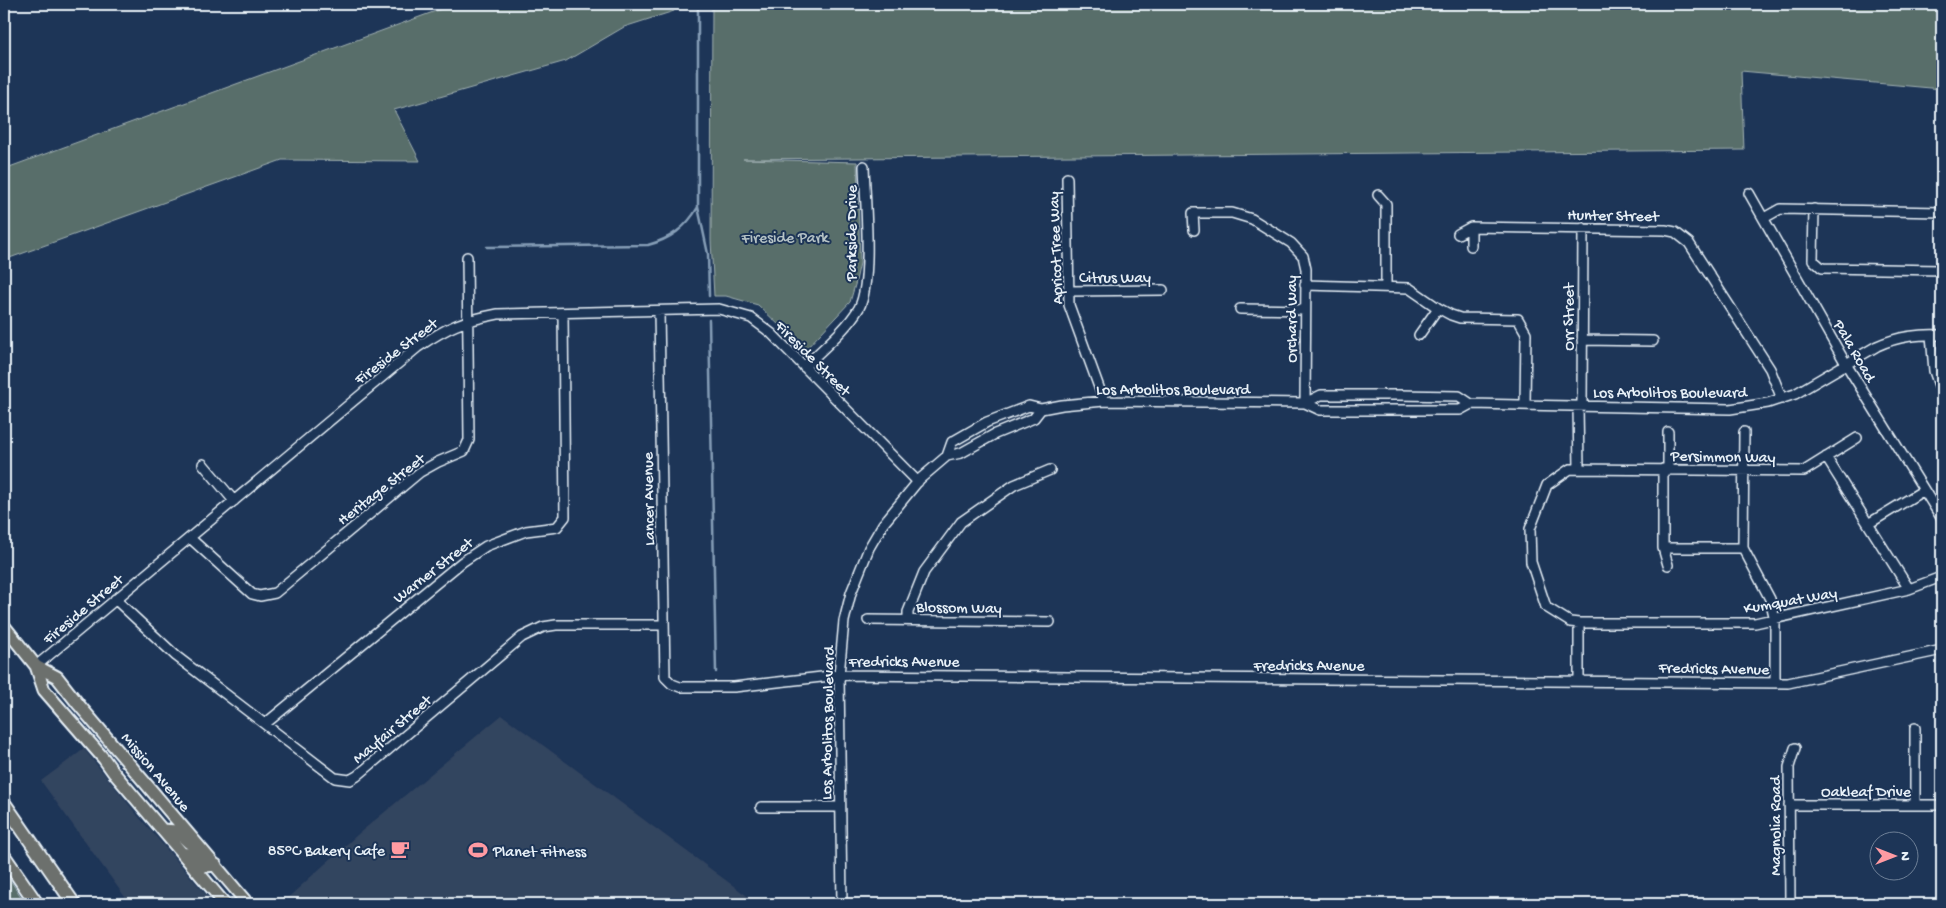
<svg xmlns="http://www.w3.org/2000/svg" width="1946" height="908" viewBox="0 0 1946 908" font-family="'Gochi Hand',sans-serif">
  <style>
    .built { fill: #33445f }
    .green { fill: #596e6a; stroke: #a0b0b1 }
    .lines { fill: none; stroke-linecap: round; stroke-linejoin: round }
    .stream { stroke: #869eb7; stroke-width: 2.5 }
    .minor-casing { stroke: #e8f1f8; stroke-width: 12 }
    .major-casing { stroke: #e8f1f8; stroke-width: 15 }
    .highway-casing { stroke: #e8f1f8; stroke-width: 16 }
    .minor { stroke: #1d3557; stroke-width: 9 }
    .major { stroke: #6c706d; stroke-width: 11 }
    .highway { stroke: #6c706d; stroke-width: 12 }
    .labels { text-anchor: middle; stroke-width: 4; stroke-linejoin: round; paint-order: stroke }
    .street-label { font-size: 16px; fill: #e8f1f8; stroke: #1d3557 }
    .park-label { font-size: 16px; fill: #b6c3c6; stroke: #1d3557 }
    .poi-label { font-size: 16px; fill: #e8f1f8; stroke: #1d3557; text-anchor: end }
  </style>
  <rect width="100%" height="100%" fill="#1d3557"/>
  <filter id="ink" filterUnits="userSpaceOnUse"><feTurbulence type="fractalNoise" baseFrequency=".02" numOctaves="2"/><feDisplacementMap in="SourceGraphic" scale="10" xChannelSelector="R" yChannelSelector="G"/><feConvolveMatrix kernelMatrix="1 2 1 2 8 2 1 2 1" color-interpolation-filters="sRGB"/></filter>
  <g filter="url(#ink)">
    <path class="built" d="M502,715L540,743L758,904H281L357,835Z
      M84,749L139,817L214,904H130L41,781Z"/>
    <path class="green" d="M455,4H674V11L624,27L566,61L394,110L420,161L282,160L4,260V169Z
      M712,4H1942V89L1741,71L1744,150L743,159L857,162L860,263L855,285L850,302L805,350L758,305L726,296H714L711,240Z
      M4,871L26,904H4Z"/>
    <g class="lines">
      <path class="stream" d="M698,4V207L708,254L709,296
        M487,247L648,245C670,239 686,228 698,207
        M709,320L716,672"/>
      <g class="minor-casing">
        <path id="minor" d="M1067,178L1069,305L1104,401
          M1749,193L1846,364L1942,519
          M1378,195L1386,204V287
          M1814,209L1813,260L1822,268L1942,270
          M1764,218L1780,209L1942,212
          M1194,230L1193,213H1232L1252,219L1291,243L1303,256L1306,269L1305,403
          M1458,234L1471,227L1665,230L1675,232L1689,243L1770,369L1782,399
          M1471,246V227
          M1305,285L1409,288L1438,308L1451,315L1460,318L1518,319L1526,333L1525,404
          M1068,291L1163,290
          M1240,309L1305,310
          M659,311L665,677L672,684L680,687H734L839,675L1788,683L1942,650
          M1419,335L1438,308
          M1931,335L1934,371L1942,394
          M1582,340L1653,341
          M804,367C822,349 846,330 859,308C873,282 865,198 864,166
          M1305,403L1321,395H1398L1459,396L1471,404L1730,409L1768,403L1795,394L1877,346C1899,336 1919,334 1942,335
          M1578,406L1579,469
          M1582,406L1583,228
          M1744,432L1743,548L1770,599L1775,620V683
          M1857,438L1804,471L1570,469L1547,485L1530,529L1531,562L1546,607L1570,622L1579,623H1755L1909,589L1941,577
          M947,456L952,442L987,422L1029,406L1041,409L1062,405L1104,401L1305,403L1320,410H1460L1471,404
          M1826,457L1909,589
          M203,464L234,501
          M1663,469V548L1668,565
          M1668,470V432
          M1868,524L1924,490
          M190,538L252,594L260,596L275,593L420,472L438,462L464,451L469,440L467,257
          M1663,548H1743
          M115,599L176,656L335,778L350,780L357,776L522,637L543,627L556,625H664
          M868,620L1050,622
          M908,620V612L924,572L961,522L1014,485L1050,470
          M1579,623V681
          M36,666L418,347C449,326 462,321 498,314L719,309L751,318L771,333L918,482
          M265,724L462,562L486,546L526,531L557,527L565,517L563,313
          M1915,728V805
          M1789,805H1942
          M761,807H840
          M842,904L839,675L844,621L851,593L869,548L883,524L920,479L947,456L961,453L995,434L1034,418L1041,409
          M1790,904L1789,767L1795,748"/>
      </g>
      <g class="major-casing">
        <path id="major" d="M4,626L36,666L57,677L79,705L248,904
          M36,666L44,690L104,759L114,773L225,904
          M163,830L176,831L189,843H191
          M183,854L193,853L206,866L216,865"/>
      </g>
      <g class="highway-casing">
        <path id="highway" d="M4,803L74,904
          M4,856L37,904"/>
      </g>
      <use href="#minor" class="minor"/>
      <use href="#major" class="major"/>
      <use href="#highway" class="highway"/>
    </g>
  </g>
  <defs>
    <g id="cafe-bare" transform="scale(1.5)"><path d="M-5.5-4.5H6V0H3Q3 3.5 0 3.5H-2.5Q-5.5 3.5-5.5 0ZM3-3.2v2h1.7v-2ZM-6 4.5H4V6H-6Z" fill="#ff9aa2" stroke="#1d3557" stroke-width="2.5" paint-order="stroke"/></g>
    <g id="stadium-bare" transform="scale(1.5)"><path d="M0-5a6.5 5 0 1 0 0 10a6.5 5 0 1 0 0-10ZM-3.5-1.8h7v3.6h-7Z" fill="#ff9aa2" stroke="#1d3557" stroke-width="2.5" paint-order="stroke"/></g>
  </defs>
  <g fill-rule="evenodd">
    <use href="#cafe-bare" x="400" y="849"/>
    <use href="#stadium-bare" x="478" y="850"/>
  </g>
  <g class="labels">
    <g class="street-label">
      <text transform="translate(1613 214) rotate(1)" y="6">Hunter Street</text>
      <text transform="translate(850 233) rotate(-90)" y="6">Parkside Drive</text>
      <text transform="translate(1054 248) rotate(-92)" y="6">Apricot Tree Way</text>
      <text x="1115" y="282">Citrus Way</text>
      <text transform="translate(1567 317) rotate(-90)" y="6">Orr Street</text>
      <text transform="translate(1290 319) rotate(-90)" y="6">Orchard Way</text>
      <text transform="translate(395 350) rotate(-37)" y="6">Fireside Street</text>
      <text transform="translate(1856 350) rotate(60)" y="6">Pala Road</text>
      <text transform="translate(814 357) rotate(45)" y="6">Fireside Street</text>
      <text x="1173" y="394">Los Arbolitos Boulevard</text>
      <text x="1670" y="397">Los Arbolitos Boulevard</text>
      <text transform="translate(1723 455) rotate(1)" y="6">Persimmon Way</text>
      <text transform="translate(380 488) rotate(-38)" y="6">Heritage Street</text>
      <text transform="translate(647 499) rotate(-91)" y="6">Lancer Avenue</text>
      <text transform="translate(432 569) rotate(-38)" y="6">Warner Street</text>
      <text transform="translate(1790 599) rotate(-10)" y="6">Kumquat Way</text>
      <text transform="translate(959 606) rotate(1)" y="6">Blossom Way</text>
      <text transform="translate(82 608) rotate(-40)" y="6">Fireside Street</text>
      <text x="904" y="666">Fredricks Avenue</text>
      <text x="1309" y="670">Fredricks Avenue</text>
      <text transform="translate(1714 667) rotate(1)" y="6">Fredricks Avenue</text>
      <text transform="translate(826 723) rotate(-89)" y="6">Los Arbolitos Boulevard</text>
      <text transform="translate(391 728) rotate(-40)" y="6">Mayfair Street</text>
      <text transform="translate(157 771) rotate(50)" y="6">Mission Avenue</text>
      <text x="1866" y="796">Oakleaf Drive</text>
      <text transform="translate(1774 826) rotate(-90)" y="6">Magnolia Road</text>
    </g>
    <g class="park-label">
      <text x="785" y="242">Fireside Park</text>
    </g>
    <g class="poi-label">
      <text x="385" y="855">85°C Bakery Cafe</text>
      <text x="493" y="856" text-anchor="start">Planet Fitness</text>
    </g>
  </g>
  <rect width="1946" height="908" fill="none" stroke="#1d3557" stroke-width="20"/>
  <rect x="10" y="10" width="1926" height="888" fill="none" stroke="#e8f1f8" stroke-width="2" filter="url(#ink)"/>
  <g transform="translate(1894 856) rotate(90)"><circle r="24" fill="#1d3557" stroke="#6e8097"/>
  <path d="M0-4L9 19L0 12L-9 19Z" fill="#ff9aa2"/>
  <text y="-8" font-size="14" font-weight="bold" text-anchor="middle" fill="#e8f1f8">N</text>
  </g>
</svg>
